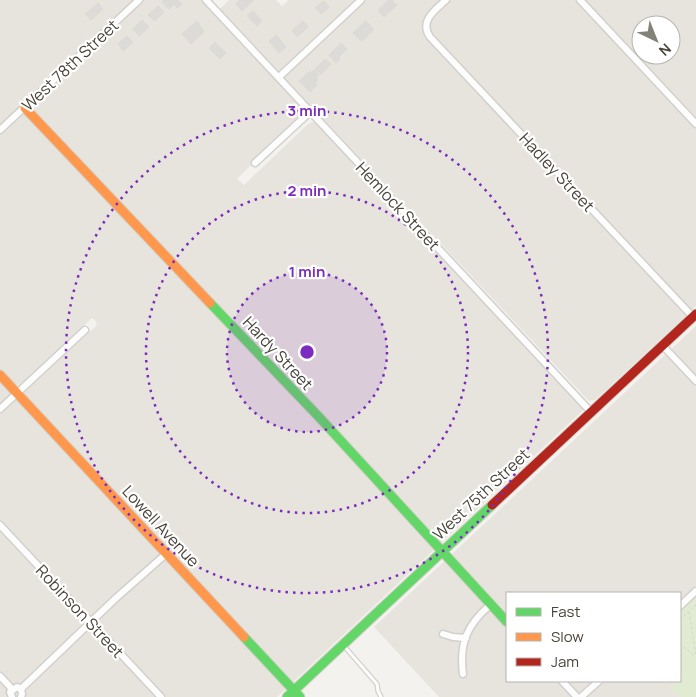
<svg xmlns="http://www.w3.org/2000/svg" width="696" height="697" viewBox="0 0 696 697" font-family="Manrope,sans-serif">
  <style>
    .residential { fill: #e7e4dd; fill-rule: evenodd }
    .green { fill: #e0ebd1 }
    .building { fill: #dddbd7; stroke: #dbd9d4 }
    .lines { fill: none; stroke-linecap: round; stroke-linejoin: round }
    .lane-casing { stroke: #d1d0cc; stroke-width: 5.5 }
    .street-casing { stroke: #d1d0cc; stroke-width: 9 }
    .fast-casing { stroke: #d2cfc6; stroke-width: 11 }
    .slow-casing { stroke: #d2cfc6; stroke-width: 11 }
    .jam-casing { stroke: #d2cfc6; stroke-width: 11 }
    .path { stroke: #d3d2cd; stroke-width: 1; stroke-dasharray: 2.5 2.5; stroke-linecap: butt }
    .lane { stroke: #fdfdfd; stroke-width: 3 }
    .street { stroke: #fdfdfd; stroke-width: 6 }
    .fast { stroke: #63d668; stroke-width: 9 }
    .slow { stroke: #ff974d; stroke-width: 9 }
    .jam { stroke: #b3261e; stroke-width: 9 }
    .ring { fill: none; stroke: #7b2cbf; stroke-width: 2.5; stroke-dasharray: 2.5 5 }
    .labels { text-anchor: middle; stroke-width: 4.5; stroke-linejoin: round; paint-order: stroke }
    .street-label { font-size: 16px; fill: #49443a; stroke: #fff }
    .centre { fill: #7b2cbf; stroke: #fff; stroke-width: 2.5 }
    .ring-label { font-size: 15px; text-anchor: middle; font-weight: bold; fill: #7b2cbf; stroke: #fff; stroke-width: 4.5; stroke-linejoin: round; paint-order: stroke }
  </style>
  <rect width="100%" height="100%" fill="#f3f2ef"/>
  <path class="residential" d="M0,0H203L304,109L305,112L237,179L244,185L308,124L313,122L317,123L583,407L582,411L277,697H0V380L18,398L97,325L95,320L92,318L19,385L13,383L0,370Z
    M229,0H276L282,6L289,0H696V306L595,400L589,401L220,9ZM641,25H671V55H641Z
    M696,326V597L680,612V593H507V681H678L670,688L680,697H439L374,627Z"/>
  <path class="green" d="M696,597V697H680L670,688L678,681H680L682,677L680,674V612Z"/>
  <path class="building" d="M164,0H178L182,4L177,8L174,4L169,9L162,2Z
    M240,0H254L242,11L236,4Z
    M389,0H392L397,5L384,17L378,10Z
    M324,1L329,7L321,14L315,8Z
    M98,3L103,9L91,20L85,14Z
    M158,6L164,12L155,21L148,15Z
    M253,11L262,21L257,26L247,16Z
    M142,20L149,27L139,36L133,29Z
    M197,21L204,32L191,44L182,34Z
    M303,21L308,27L297,37L292,31Z
    M366,21L374,30L361,41L353,33Z
    M276,35L286,47L279,53L269,41Z
    M127,36L133,42L123,51L118,44Z
    M215,42L226,53L220,59L209,48Z
    M341,43L347,49L339,57L340,59L336,63L329,55Z
    M325,59L331,64L321,74L315,69Z
    M314,70L319,75L316,78L318,80L315,83L317,85L310,92L299,81L310,71L311,73Z"/>
  <g class="lines">
    <g class="lane-casing">
      <path id="lane" d="M344,646L377,684L378,691L381,697"/>
    </g>
    <g class="street-casing">
      <path id="street" d="M206,0L591,412
        M446,0C435,10 419,21 430,37L693,317
        M580,0L696,124
        M279,77L361,0
        M0,130L139,0
        M255,163L310,112
        M663,346L696,381
        M0,409L85,330
        M0,525L161,697
        M680,606L696,591
        M443,634L453,637L466,638
        M463,674C459,643 467,625 490,605
        M0,676L12,689
        M562,681L577,697
        M21,689L116,598L166,554
        M21,689L22,694L21,697
        M12,697L10,692L17,687L21,689
        M581,697L599,681"/>
    </g>
    <g class="fast-casing">
      <path id="fast" d="M210,303L319,417L507,622
        M244,637L300,697
        M287,697L492,505"/>
    </g>
    <g class="slow-casing">
      <path id="slow" d="M25,108L210,303
        M0,375L244,637"/>
    </g>
    <g class="jam-casing">
      <path id="jam" d="M492,505L696,314"/>
    </g>
    <path class="path" d="M689,612L696,656
      M680,620L696,605
      M680,644L695,656"/>
    <use href="#lane" class="lane"/>
    <use href="#street" class="street"/>
    <use href="#fast" class="fast"/>
    <use href="#slow" class="slow"/>
    <use href="#jam" class="jam"/>
  </g>
  <circle cx="307" cy="352" r="80" fill="#7b2cbf" fill-opacity=".12"/>
  <g class="ring">
    <circle cx="307" cy="352" r="80"/>
    <circle cx="307" cy="352" r="161"/>
    <circle cx="307" cy="352" r="241"/>
  </g>
  <g class="labels">
    <g class="street-label">
      <text transform="translate(70 65) rotate(-43)" y="6">West 78th Street</text>
      <text transform="translate(557 172) rotate(47)" y="6">Hadley Street</text>
      <text transform="translate(398 206) rotate(47)" y="6">Hemlock Street</text>
      <text transform="translate(278 353) rotate(47)" y="6">Hardy Street</text>
      <text transform="translate(481 494) rotate(-43)" y="6">West 75th Street</text>
      <text transform="translate(161 526) rotate(47)" y="6">Lowell Avenue</text>
      <text transform="translate(80 611) rotate(47)" y="6">Robinson Street</text>
    </g>
  </g>
  <circle cx="307" cy="352" r="8" class="centre"/>
  <g class="ring-label">
    <text x="307" y="116">3 min</text>
    <text x="307" y="196">2 min</text>
    <text x="307" y="277">1 min</text>
  </g>
  <rect x="506" y="592" width="175" height="90" fill="#ffffff" stroke="#b6b4b0"/>
  <rect x="516" y="608" width="25" height="8" fill="#63d668" stroke="#b6b4b0"/>
  <text x="551" y="617" font-size="15" fill="#49443a">Fast</text>
  <rect x="516" y="633" width="25" height="8" fill="#ff974d" stroke="#b6b4b0"/>
  <text x="551" y="642" font-size="15" fill="#49443a">Slow</text>
  <rect x="516" y="658" width="25" height="8" fill="#b3261e" stroke="#b6b4b0"/>
  <text x="551" y="667" font-size="15" fill="#49443a">Jam</text>
  <g transform="translate(656 40) rotate(137)"><circle r="24" fill="#ffffff" stroke="#b6b4b0"/>
  <path d="M0-4L9 19L0 12L-9 19Z" fill="#848179"/>
  <text y="-8" font-size="14" font-weight="bold" text-anchor="middle" fill="#49443a">N</text>
  </g>
</svg>
